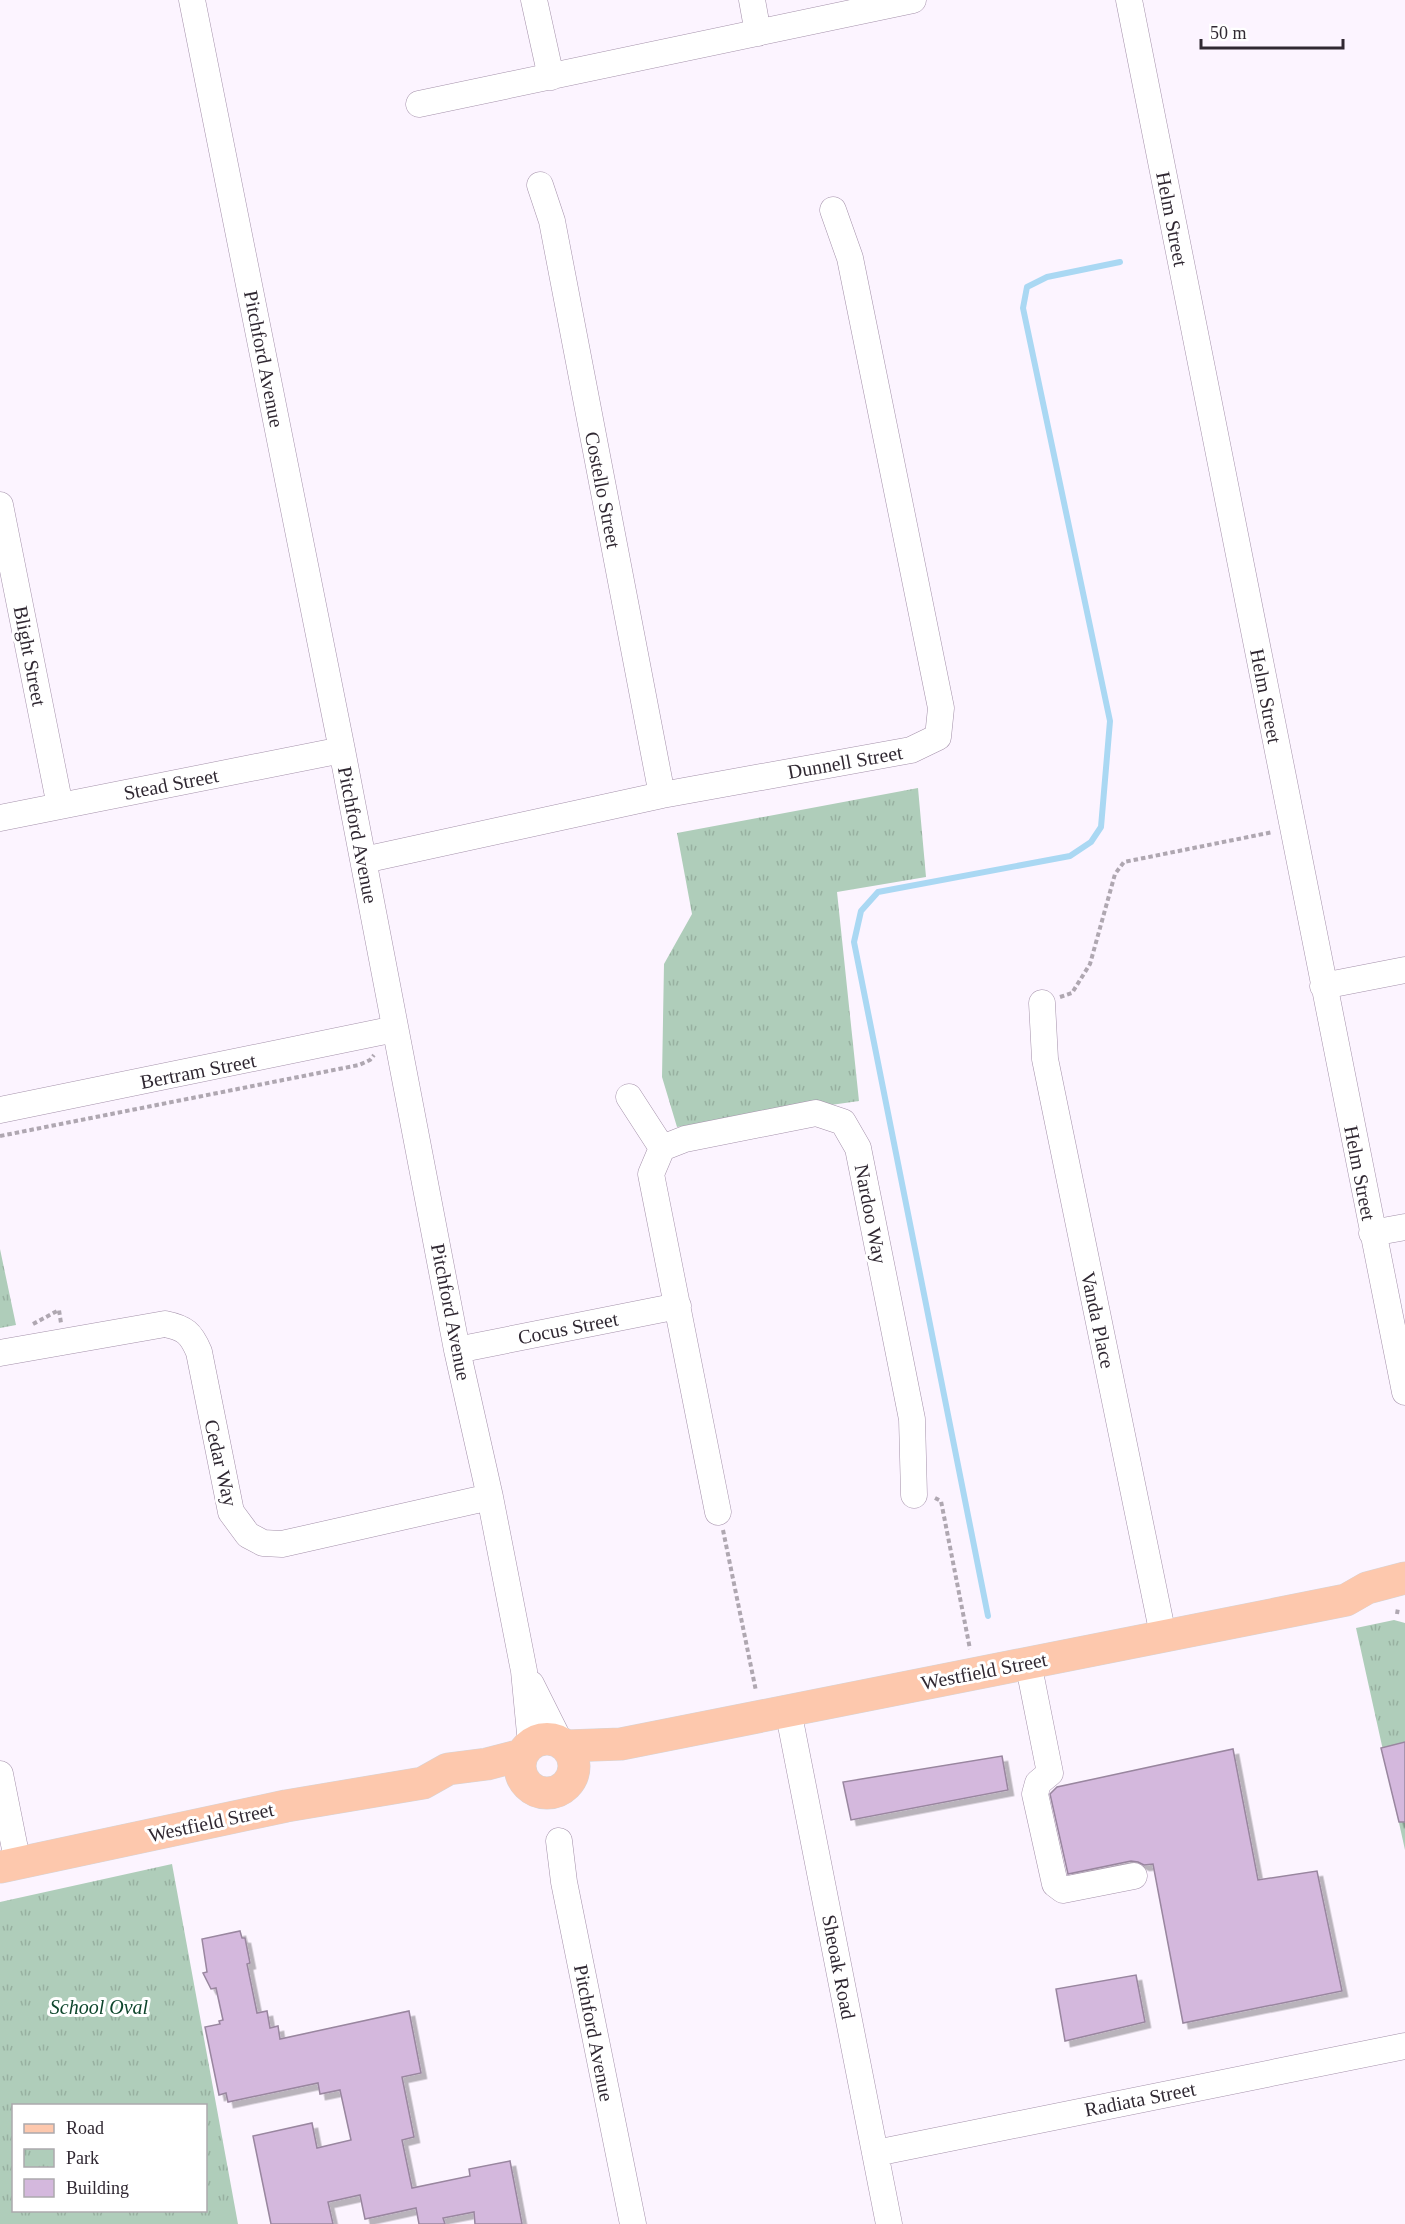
<svg xmlns="http://www.w3.org/2000/svg" width="1405" height="2224" viewBox="0 0 1405 2224" font-family="Georgia,serif">
  <style>
    .park { fill: url(#park-tufts); fill-rule: evenodd }
    .lines { fill: none; stroke-linecap: round; stroke-linejoin: round }
    .stream { stroke: #aad8f3; stroke-width: 6 }
    .building { fill: #d4b8dd; stroke: #99869f; stroke-width: 1.5; filter: url(#shadow) }
    .minor-casing { stroke: #a491aa; stroke-width: 27 }
    .major-casing { stroke: #d6d4d6; stroke-width: 33 }
    .path { stroke: #afa7b1; stroke-width: 4; stroke-dasharray: 4.5 3; stroke-linecap: butt }
    .minor { stroke: #fff; stroke-width: 26 }
    .major { stroke: #fdc8ad; stroke-width: 32 }
    .labels { text-anchor: middle; stroke-width: 6; stroke-linejoin: round; paint-order: stroke }
    .street-label { font-size: 20px; fill: #302832; stroke: #fff }
    .park-label { font-size: 20px; font-style: italic; fill: #0e462c; stroke: #fff }
  </style>
  <defs>
    <pattern id="park-tufts" width="24" height="20" patternUnits="userSpaceOnUse" patternTransform="scale(1.5)"><rect width="24" height="20" fill="#afcdba"/><path d="M3 7l-1-3M5 7V3M7 7l1-3M15 17l-1-3M17 17v-4M19 17l1-3" fill="none" stroke="#97b0a0"/></pattern>
    <filter id="shadow"><feDropShadow dx="5.5" dy="5.5" stdDeviation="0" flood-color="#0004"/></filter>
  </defs>
  <rect width="100%" height="100%" fill="#fcf4ff"/>
  <path class="park" d="M918,788L926,877L837,892L859,1101L677,1127L662,1077L664,964L692,914L677,833Z
    M0,1249L16,1325L0,1328Z
    M1394,1620L1405,1623V1850L1356,1628Z
    M172,1864L238,2224H0V1902ZM14,2106H206V2210H14Z"/>
  <g class="lines">
    <path class="stream" d="M988,1616L854,942L861,911L878,892L1070,856L1091,842L1101,827L1110,721L1023,308L1027,287L1047,277L1120,262"/>
  </g>
  <path class="building" d="M1405,1742V1822H1399L1381,1748Z
    M1233,1749L1258,1880L1317,1871L1342,1991L1183,2023L1153,1864L1144,1865L1138,1862L1131,1861L1068,1874L1050,1794L1057,1787Z
    M1002,1756L1008,1790L851,1820L843,1782Z
    M240,1931L242,1938H245L250,1963L247,1964L257,2013L267,2011L270,2028L278,2026L280,2039L409,2011L421,2073L402,2077L414,2137L402,2140L412,2188L470,2176L469,2169L510,2161L522,2224H475L474,2212L443,2218L445,2224H419L416,2208L365,2219L360,2195L328,2202L333,2224H271L253,2136L312,2123L317,2148L351,2140L340,2090L320,2094L318,2083L228,2102L226,2093L219,2095L205,2027L220,2024L219,2021L223,2020L216,1988L211,1989L203,1973L207,1972L202,1939Z
    M1136,1975L1145,2022L1065,2041L1056,1989Z"/>
  <g class="lines">
    <g class="minor-casing">
      <path id="minor" d="M192,0L342,750L457,1350L490,1497L524,1671L531,1744
        M534,0L551,77
        M752,0L758,33
        M1129,0L1405,1392
        M419,104L913,0
        M540,185L552,221L662,795
        M0,505L60,806
        M0,818L342,750
        M364,860L662,795L911,750L938,737L941,708L850,258L833,210
        M1323,986L1405,970
        M1042,1003L1045,1059L1163,1635
        M629,1097L662,1148L651,1174L718,1512
        M0,1110L395,1029
        M662,1148L685,1139L816,1113L843,1122L858,1148L912,1419L914,1495
        M1372,1233L1405,1227
        M457,1350L678,1306
        M0,1353L165,1324C185,1328 191,1333 199,1352L231,1512L248,1535L263,1543L282,1544L490,1497
        M1028,1662L1050,1773L1038,1783L1035,1794L1055,1884L1063,1890L1134,1876
        M531,1684L560,1742
        M788,1710L889,2224
        M0,1774L18,1864
        M559,1841L564,1882L633,2224
        M876,2153L1405,2046"/>
    </g>
    <g class="major-casing">
      <path id="major" d="M520 1766a27 27 0 1 1 54 0a27 27 0 1 1-54 0Z
        M567,1746L621,1744L1346,1600L1367,1588L1405,1578
        M0,1867L286,1806L423,1783L448,1769L487,1764L522,1755"/>
    </g>
    <path class="path" d="M1060,997L1072,993L1090,964L1115,874L1124,862L1273,832
      M0,1136L359,1065L370,1060L374,1055
      M33,1324L59,1310L61,1323
      M935,1498L941,1501L970,1649
      M723,1530L756,1691
      M1397,1614L1398,1608"/>
    <use href="#minor" class="minor"/>
    <use href="#major" class="major"/>
  </g>
  <g class="labels">
    <g class="street-label">
      <text transform="translate(1172 219) rotate(79)" y="7">Helm Street</text>
      <text transform="translate(264 359) rotate(79)" y="7">Pitchford Avenue</text>
      <text transform="translate(603 490) rotate(79)" y="7">Costello Street</text>
      <text transform="translate(30 656) rotate(79)" y="7">Blight Street</text>
      <text transform="translate(1266 696) rotate(79)" y="7">Helm Street</text>
      <text transform="translate(845 762) rotate(-10)" y="7">Dunnell Street</text>
      <text transform="translate(171 784) rotate(-11)" y="7">Stead Street</text>
      <text transform="translate(358 835) rotate(79)" y="7">Pitchford Avenue</text>
      <text transform="translate(198 1071) rotate(-11)" y="7">Bertram Street</text>
      <text transform="translate(1360 1173) rotate(79)" y="7">Helm Street</text>
      <text transform="translate(871 1214) rotate(79)" y="7">Nardoo Way</text>
      <text transform="translate(451 1312) rotate(79)" y="7">Pitchford Avenue</text>
      <text transform="translate(1098 1320) rotate(78)" y="7">Vanda Place</text>
      <text transform="translate(568 1328) rotate(-11)" y="7">Cocus Street</text>
      <text transform="translate(221 1463) rotate(77)" y="7">Cedar Way</text>
      <text transform="translate(984 1671) rotate(-11)" y="7">Westfield Street</text>
      <text transform="translate(211 1822) rotate(-12)" y="7">Westfield Street</text>
      <text transform="translate(839 1967) rotate(79)" y="7">Sheoak Road</text>
      <text transform="translate(594 2033) rotate(79)" y="7">Pitchford Avenue</text>
      <text transform="translate(1140 2099) rotate(-11)" y="7">Radiata Street</text>
    </g>
    <g class="park-label">
      <text x="99" y="2014">School Oval</text>
    </g>
  </g>
  <rect x="12" y="2104" width="195" height="108" fill="#ffffff" stroke="#aca9ad" stroke-width="1.5"/>
  <rect x="24" y="2124" width="30" height="9" fill="#fdc8ad" stroke="#aca9ad" stroke-width="1.5"/>
  <text x="66" y="2134" font-size="18" fill="#302832">Road</text>
  <rect x="24" y="2149" width="30" height="18" fill="url(#park-tufts)" stroke="#aca9ad" stroke-width="1.5"/>
  <text x="66" y="2164" font-size="18" fill="#302832">Park</text>
  <rect x="24" y="2179" width="30" height="18" fill="#d4b8dd" stroke="#aca9ad" stroke-width="1.5"/>
  <text x="66" y="2194" font-size="18" fill="#302832">Building</text>
  <path d="M1201 39v9h142v-9" fill="none" stroke="#302832" stroke-width="3"/>
  <text x="1210" y="39" font-size="18" fill="#302832" stroke="#ffffff" stroke-width="4.5" paint-order="stroke">50 m</text>
</svg>
